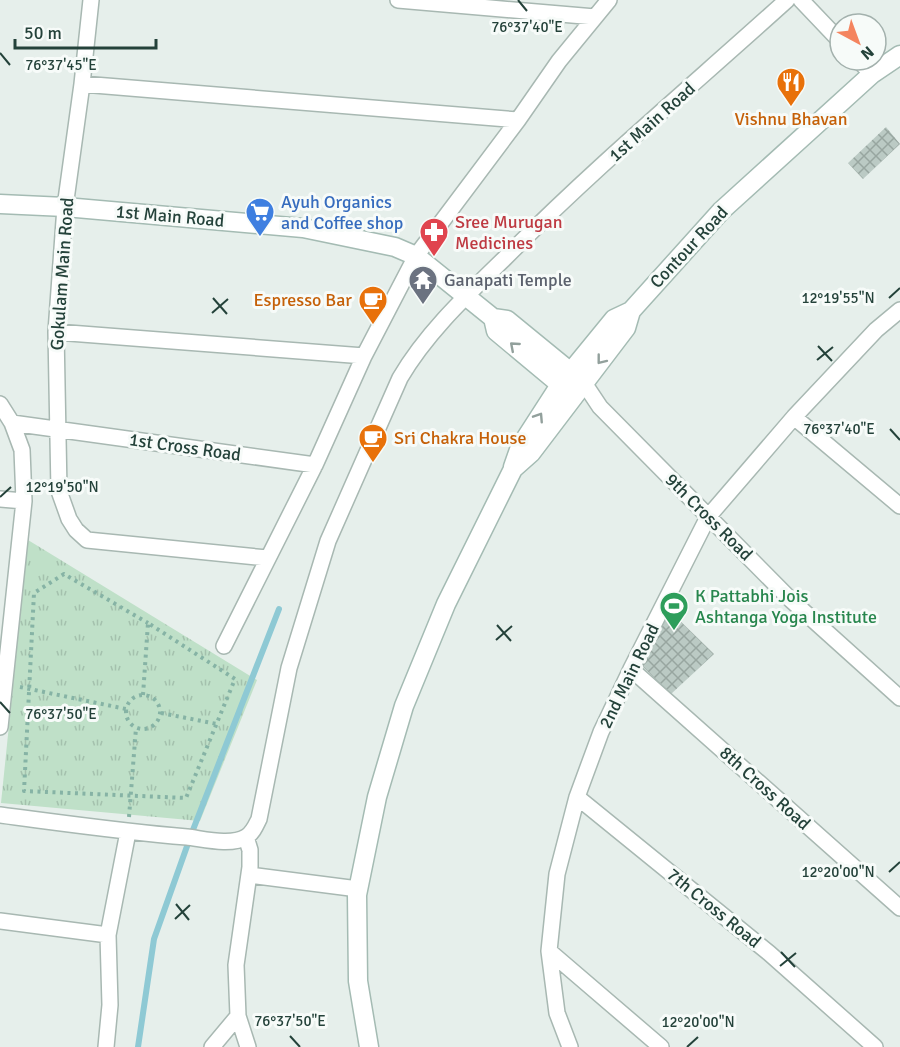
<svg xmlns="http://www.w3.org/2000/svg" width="900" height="1047" viewBox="0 0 900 1047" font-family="Signika,sans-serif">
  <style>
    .grass { fill: url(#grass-tufts) }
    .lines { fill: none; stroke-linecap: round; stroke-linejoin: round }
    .stream { stroke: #8ec9d4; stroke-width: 6 }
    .building { fill: url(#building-cross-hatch) }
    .street-casing { stroke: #a8b8b2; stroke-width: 18 }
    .secondary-casing { stroke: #a4bbb3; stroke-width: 21 }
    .path { stroke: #86b3a5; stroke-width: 4; stroke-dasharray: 3 4.5; stroke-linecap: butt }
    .street { stroke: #fff; stroke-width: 15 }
    .secondary { stroke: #fff; stroke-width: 18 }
    .oneway { stroke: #92a09c }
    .ticks { fill: none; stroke: #24423a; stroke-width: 2 }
    .labels { text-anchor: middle; stroke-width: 6; stroke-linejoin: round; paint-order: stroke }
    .food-label { font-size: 18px; fill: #c56008; stroke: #f7fbf9 }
    .street-label { font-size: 18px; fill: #24423a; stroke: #f7fbf9 }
    .shop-label { font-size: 18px; fill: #366cbe; stroke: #f7fbf9; text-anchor: start }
    .health-label { font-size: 18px; fill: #be3a42; stroke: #f7fbf9; text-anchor: start }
    .worship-label { font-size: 18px; fill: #5b616d; stroke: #f7fbf9; text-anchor: start }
    .leisure-label { font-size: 18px; fill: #27864d; stroke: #f7fbf9; text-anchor: start }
    .ticks-label { font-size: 15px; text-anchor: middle; fill: #24423a; stroke: #f7fbf9; stroke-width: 6; stroke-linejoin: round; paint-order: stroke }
  </style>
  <defs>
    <pattern id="grass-tufts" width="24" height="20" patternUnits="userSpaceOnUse" patternTransform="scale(1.5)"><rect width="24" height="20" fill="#bfe0c8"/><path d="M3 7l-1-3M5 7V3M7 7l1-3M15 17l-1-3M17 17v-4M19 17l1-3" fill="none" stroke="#a4c1ad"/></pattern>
    <pattern id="building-cross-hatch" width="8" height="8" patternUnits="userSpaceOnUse" patternTransform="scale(1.5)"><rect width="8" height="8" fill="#bbcac4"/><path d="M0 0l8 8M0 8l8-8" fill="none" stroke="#98a6a0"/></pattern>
  </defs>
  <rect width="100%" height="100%" fill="#e6efeb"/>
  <path class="grass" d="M28,540L257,680L200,821L1,803Z"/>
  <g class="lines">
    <path class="stream" d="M138,1047L154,939L191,835L279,609"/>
  </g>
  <path class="building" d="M886,127L900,144L863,179L848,163Z
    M670,611L714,654L671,694L638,662Z"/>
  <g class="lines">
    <g class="street-casing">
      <path id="street" d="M91,0L82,84L65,207L56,332L59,491L69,519L76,530L87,540L267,558
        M398,0L595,17
        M801,0L840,41
        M858,60L872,74
        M82,84L518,120
        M56,332L364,356
        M584,383L600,407L791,600L900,698
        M0,404L12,423L22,450L24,501L0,727
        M794,417L900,506
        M12,423L315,465
        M0,499L24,501
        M224,646L315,465L364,356L416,256L518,120L559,61L609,0
        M631,669L900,908
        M577,797L769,953L875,1047
        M0,815C62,823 124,832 187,837C204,839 231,846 246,837C253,833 256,825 259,819L289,668L328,541L400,378C427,332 467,295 505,258C594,168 693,85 787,0
        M246,837L250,850V867L236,965L238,1016L248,1047
        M249,875L358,889
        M0,921L108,935
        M549,951L661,1047
        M106,1047L110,1005L108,935L128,832
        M212,1047L238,1016
        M570,1047L557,1013L549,951L557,874L577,797L601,732L631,669L708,517L794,417L876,330L900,310"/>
    </g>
    <g class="secondary-casing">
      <path id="secondary" d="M0,204L65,207L303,228L395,247L416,256L493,318L507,320L584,383
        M493,318L496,331L568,391
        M513,467L520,447L560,385L614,319L631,311L721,211L872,74L900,55
        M369,1047L358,981L357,895L377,797L404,706L446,604L513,469L531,453L626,328L631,311"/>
    </g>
    <path class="path" d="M20,687L126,709
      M126 712a17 17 0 1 1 34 0a17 17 0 1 1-34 0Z
      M143,695L148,623L235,679L186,798L24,791L34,593L64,574L148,623
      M161,713L217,724
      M129,817L136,728"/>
    <use href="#street" class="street"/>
    <use href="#secondary" class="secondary"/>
  </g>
  <defs><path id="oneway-chevron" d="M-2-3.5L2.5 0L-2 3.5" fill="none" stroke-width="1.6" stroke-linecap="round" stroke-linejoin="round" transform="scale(1.5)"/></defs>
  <g class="oneway">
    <use href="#oneway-chevron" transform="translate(514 346) rotate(-139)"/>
    <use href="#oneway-chevron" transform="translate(601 360) rotate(128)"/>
    <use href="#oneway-chevron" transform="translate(539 417) rotate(-57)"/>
  </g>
  <path class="ticks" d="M518,0L527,11M0,53L10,65M213,298L227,314M889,298L900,288M212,313L228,299M818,346L832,361M817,360L833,347M890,429L900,440M0,497L11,487M497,625L511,641M496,640L512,626M0,702L10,713M889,872L900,862M176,904L189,920M175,919L190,905M781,952L795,967M780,966L796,953M290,1036L300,1047M687,1047L698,1037"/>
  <defs>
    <g id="restaurant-pin" transform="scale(1.5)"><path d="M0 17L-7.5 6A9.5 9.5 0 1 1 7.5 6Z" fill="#e8710a" stroke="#f7fbf9"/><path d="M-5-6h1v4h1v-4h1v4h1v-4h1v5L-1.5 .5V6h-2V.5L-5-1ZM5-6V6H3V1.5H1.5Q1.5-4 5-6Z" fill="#fff"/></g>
    <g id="supermarket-pin" transform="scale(1.5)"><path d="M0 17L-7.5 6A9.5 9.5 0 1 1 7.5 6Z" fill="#3f7fe0" stroke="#f7fbf9"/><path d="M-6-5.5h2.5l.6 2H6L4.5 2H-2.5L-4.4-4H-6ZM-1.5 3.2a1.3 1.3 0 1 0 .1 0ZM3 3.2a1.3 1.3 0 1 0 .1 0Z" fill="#fff"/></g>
    <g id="pharmacy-pin" transform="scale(1.5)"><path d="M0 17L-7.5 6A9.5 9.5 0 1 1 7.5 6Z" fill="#e0444e" stroke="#f7fbf9"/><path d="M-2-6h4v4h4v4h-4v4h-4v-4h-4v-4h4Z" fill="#fff"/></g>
    <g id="temple-pin" transform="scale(1.5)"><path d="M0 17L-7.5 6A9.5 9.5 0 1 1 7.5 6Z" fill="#6b7280" stroke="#f7fbf9"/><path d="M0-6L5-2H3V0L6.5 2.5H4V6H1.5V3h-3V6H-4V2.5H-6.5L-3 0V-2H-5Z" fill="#fff"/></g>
    <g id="cafe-pin" transform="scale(1.5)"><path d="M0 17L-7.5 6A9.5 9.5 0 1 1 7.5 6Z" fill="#e8710a" stroke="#f7fbf9"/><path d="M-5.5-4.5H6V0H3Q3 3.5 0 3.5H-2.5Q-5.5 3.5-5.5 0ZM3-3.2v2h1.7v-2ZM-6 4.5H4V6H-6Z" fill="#fff"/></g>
    <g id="stadium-pin" transform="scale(1.5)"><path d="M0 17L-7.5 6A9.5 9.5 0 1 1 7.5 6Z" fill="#2e9e5b" stroke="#f7fbf9"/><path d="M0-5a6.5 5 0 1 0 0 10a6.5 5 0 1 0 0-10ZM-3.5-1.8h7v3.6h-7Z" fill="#fff"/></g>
  </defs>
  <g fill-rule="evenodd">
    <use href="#restaurant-pin" x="791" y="82"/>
    <use href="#supermarket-pin" x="260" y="212"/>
    <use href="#pharmacy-pin" x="434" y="232"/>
    <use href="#temple-pin" x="423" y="280"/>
    <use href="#cafe-pin" x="373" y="300"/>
    <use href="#cafe-pin" x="373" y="438"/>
    <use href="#stadium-pin" x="674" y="606"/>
  </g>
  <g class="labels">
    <g class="food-label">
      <text x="791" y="125">Vishnu Bhavan</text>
      <text x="352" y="306" text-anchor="end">Espresso Bar</text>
      <text x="394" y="444" text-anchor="start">Sri Chakra House</text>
    </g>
    <g class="street-label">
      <text transform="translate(652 122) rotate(-42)" y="6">1st Main Road</text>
      <text transform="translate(170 216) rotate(5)" y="6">1st Main Road</text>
      <text transform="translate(689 247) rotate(-47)" y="6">Contour Road</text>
      <text transform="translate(62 274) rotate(-86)" y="6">Gokulam Main Road</text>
      <text transform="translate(185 447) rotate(8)" y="6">1st Cross Road</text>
      <text transform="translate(709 517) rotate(45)" y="6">9th Cross Road</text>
      <text transform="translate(629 676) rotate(-64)" y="6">2nd Main Road</text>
      <text transform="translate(765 788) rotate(42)" y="6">8th Cross Road</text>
      <text transform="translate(714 908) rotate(39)" y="6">7th Cross Road</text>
    </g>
    <g class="shop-label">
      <text x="281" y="208">Ayuh Organics<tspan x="281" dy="21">and Coffee shop</tspan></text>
    </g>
    <g class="health-label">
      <text x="455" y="228">Sree Murugan<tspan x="455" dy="21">Medicines</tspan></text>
    </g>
    <g class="worship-label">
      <text x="444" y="286">Ganapati Temple</text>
    </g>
    <g class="leisure-label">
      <text x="695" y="602">K Pattabhi Jois<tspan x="695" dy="21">Ashtanga Yoga Institute</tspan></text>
    </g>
  </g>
  <g class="ticks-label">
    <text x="527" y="32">76°37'40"E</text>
    <text x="61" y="70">76°37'45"E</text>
    <text x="838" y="303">12°19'55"N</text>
    <text x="839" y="434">76°37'40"E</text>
    <text x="62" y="492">12°19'50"N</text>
    <text x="61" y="719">76°37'50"E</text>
    <text x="838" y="877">12°20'00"N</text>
    <text x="290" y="1026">76°37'50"E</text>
    <text x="698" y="1027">12°20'00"N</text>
  </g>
  <g transform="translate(858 42) rotate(139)"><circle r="28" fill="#f7fbf9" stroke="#a3b1ad" stroke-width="1.5"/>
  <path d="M0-4.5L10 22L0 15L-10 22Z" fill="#f4845f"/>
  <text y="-9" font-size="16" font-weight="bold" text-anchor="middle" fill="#24423a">N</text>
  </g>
  <path d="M15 39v9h141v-9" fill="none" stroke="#24423a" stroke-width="3"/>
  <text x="24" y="39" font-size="18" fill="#24423a" stroke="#f7fbf9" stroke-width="4.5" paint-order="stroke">50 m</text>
</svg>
